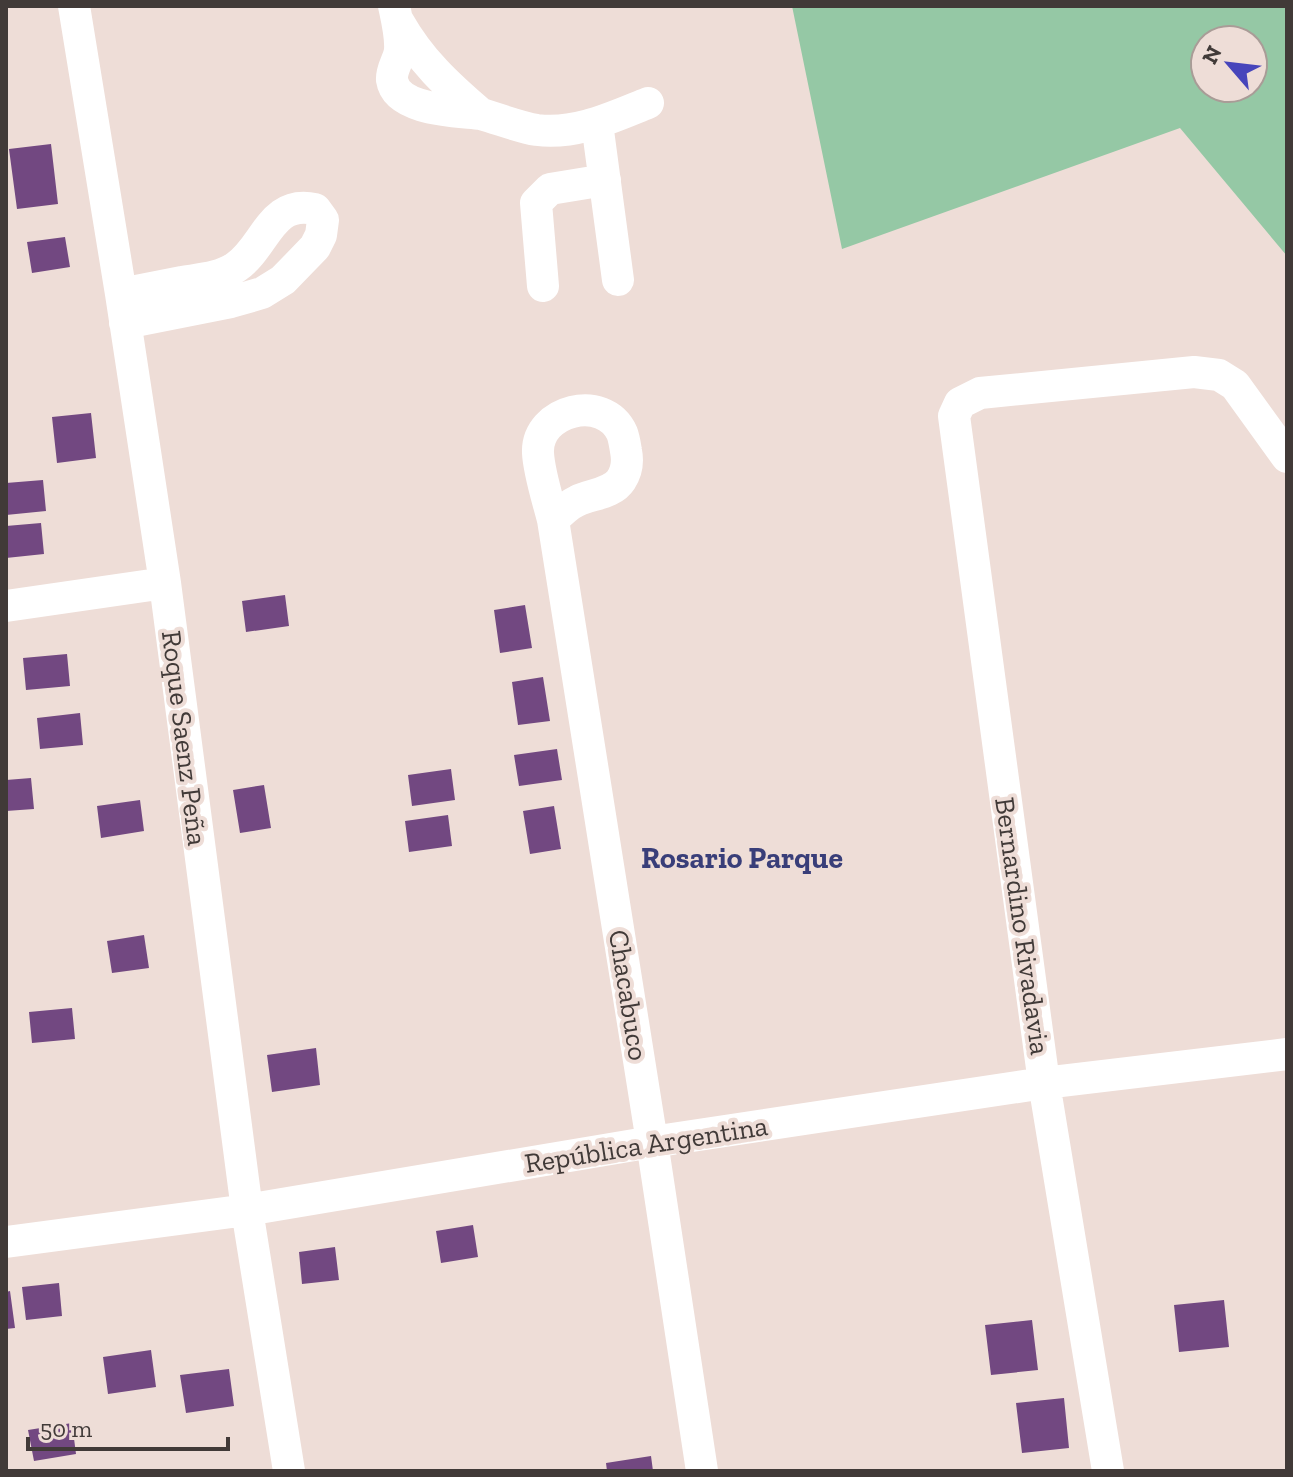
<svg xmlns="http://www.w3.org/2000/svg" width="1293" height="1477" viewBox="0 0 1293 1477" font-family="'Zilla Slab',serif">
  <style>
    .green { fill: #95c8a5; fill-rule: evenodd }
    .building { fill: #724881 }
    .lines { fill: none; stroke-linecap: round; stroke-linejoin: round }
    .minor { stroke: #fff; stroke-width: 32 }
    .labels { text-anchor: middle; stroke-width: 8; stroke-linejoin: round; paint-order: stroke }
    .street-label { font-size: 28px; fill: #413a38; stroke: #eeddd7 }
    .neighbourhood-label { font-size: 30px; font-weight: bold; fill: #393e79; stroke: #eeddd7 }
  </style>
  <rect width="100%" height="100%" fill="#eeddd7"/>
  <path class="green" d="M792,6H1287V256L1180,128L842,249ZM1205,40H1253V88H1205Z"/>
  <path class="building" d="M51,144L58,204L17,209L9,149Z
    M65,237L70,267L32,273L27,242Z
    M91,413L96,458L57,463L52,417Z
    M43,480L46,511L6,515V483Z
    M41,523L44,554L6,558V526Z
    M285,595L289,626L246,632L242,601Z
    M525,605L532,648L500,653L494,610Z
    M67,654L70,686L26,690L23,658Z
    M543,677L550,721L518,725L512,682Z
    M80,713L83,745L40,749L37,718Z
    M557,749L562,780L519,786L514,755Z
    M451,769L455,800L412,806L408,775Z
    M31,778L34,809L6,811V780Z
    M264,785L271,828L240,833L233,790Z
    M140,800L144,831L101,838L97,806Z
    M554,806L561,849L530,854L523,811Z
    M448,815L452,846L409,852L405,821Z
    M144,935L149,968L112,973L107,941Z
    M72,1008L75,1039L32,1043L29,1012Z
    M316,1048L320,1085L272,1092L267,1055Z
    M473,1225L478,1257L441,1263L436,1231Z
    M335,1247L339,1280L302,1284L299,1252Z
    M59,1283L62,1316L26,1320L22,1287Z
    M10,1291L15,1328L6,1329V1292Z
    M1224,1300L1229,1347L1179,1352L1174,1305Z
    M1032,1320L1038,1370L991,1375L985,1325Z
    M151,1350L156,1387L108,1394L103,1357Z
    M229,1369L234,1406L186,1413L180,1375Z
    M1064,1398L1069,1448L1022,1453L1016,1403Z
    M72,1423L76,1454L34,1461L28,1430Z
    M651,1456L653,1471H607L606,1463Z"/>
  <g class="lines">
    <path class="minor" d="M74,6L121,294L165,583L247,1210L289,1471
      M394,6C397,20 401,36 400,50C399,60 391,69 392,80C397,111 458,111 481,114C447,85 420,60 398,21
      M481,114C499,119 519,127 537,130C576,135 613,117 648,103
      M597,123L618,280
      M543,286L536,203L550,189L605,180
      M121,294C141,290 162,286 182,282C200,279 220,278 236,267C266,247 270,199 315,209L323,220L321,235L315,247L283,280L262,293L231,302L125,323
      M553,520C560,513 568,505 577,501C591,494 612,494 621,480C627,471 628,461 626,451C625,445 624,438 622,433C604,393 536,410 538,453C539,473 548,500 553,520L652,1142L702,1471
      M6,606L165,583
      M6,1242L247,1210L652,1142L1044,1083L1287,1054
      M1108,1471L1044,1083L954,416L960,403L980,393L1194,372L1219,375L1235,385L1287,457"/>
  </g>
  <g class="labels">
    <g class="street-label">
      <text transform="translate(185 738) rotate(83)" y="10">Roque Saenz Peña</text>
      <text transform="translate(1023 926) rotate(82)" y="10">Bernardino Rivadavia</text>
      <text transform="translate(629 995) rotate(81)" y="10">Chacabuco</text>
      <text transform="translate(646 1144) rotate(-9)" y="10">República Argentina</text>
    </g>
    <g class="neighbourhood-label">
      <text x="742" y="868">Rosario Parque</text>
    </g>
  </g>
  <rect width="1293" height="1477" fill="none" stroke="#413a38" stroke-width="16"/>
  <g transform="translate(1229 64) rotate(298)"><circle r="38" fill="#eeddd7" stroke="#a99c97" stroke-width="2"/>
  <path d="M0-6L14 30L0 20L-14 30Z" fill="#4745bb"/>
  <text y="-12" font-size="22" font-weight="bold" text-anchor="middle" fill="#413a38">N</text>
  </g>
  <path d="M28 1437v12h200v-12" fill="none" stroke="#413a38" stroke-width="4"/>
  <text x="40" y="1437" font-size="24" fill="#413a38" stroke="#eeddd7" stroke-width="6" paint-order="stroke">50 m</text>
</svg>
